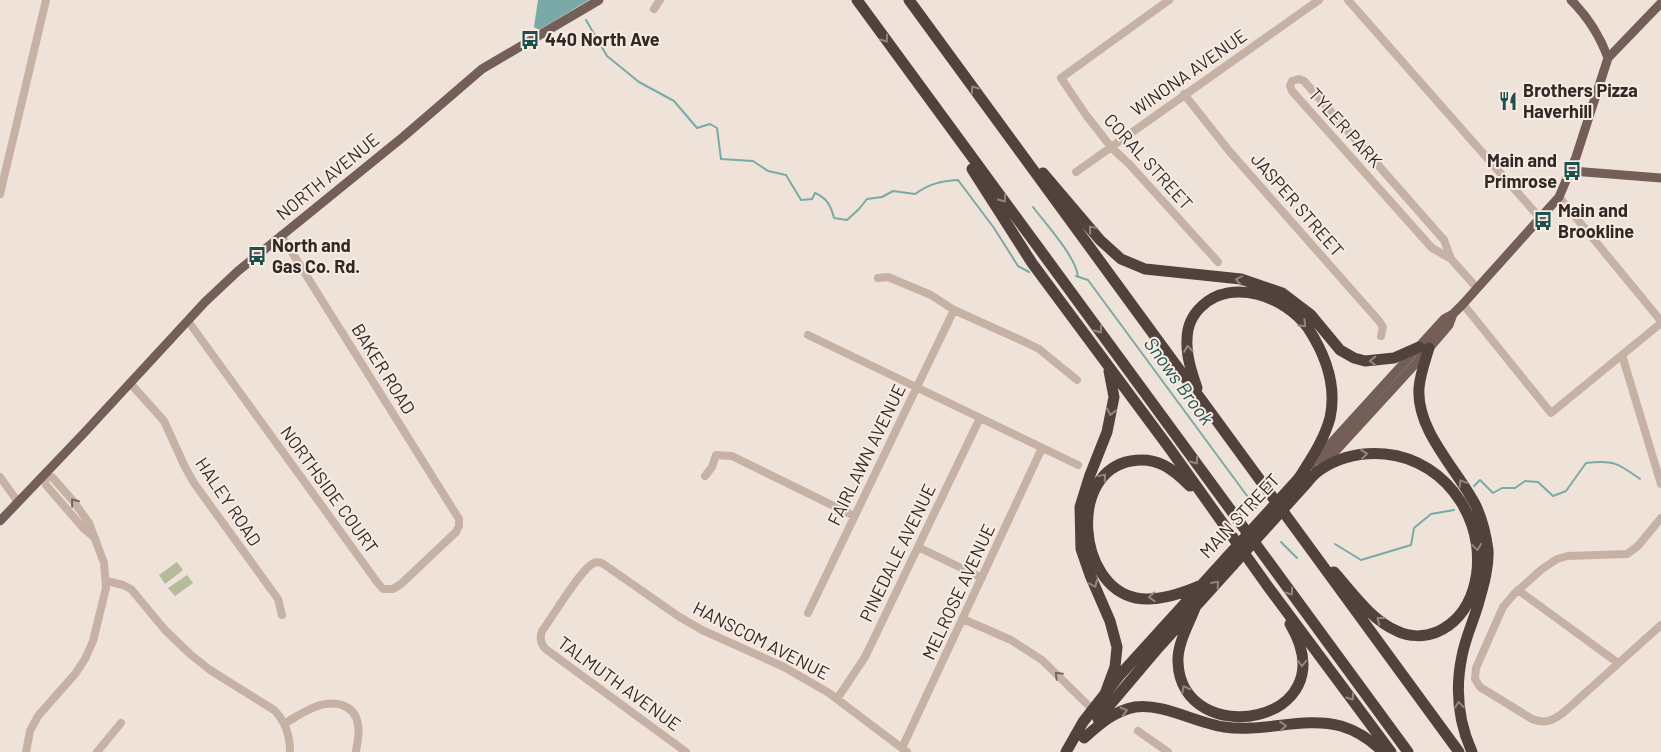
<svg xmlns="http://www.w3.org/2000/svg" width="1661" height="752" viewBox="0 0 1661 752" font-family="Barlow,sans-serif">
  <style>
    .green { fill: #b4bc99 }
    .water { fill: #79aaa7 }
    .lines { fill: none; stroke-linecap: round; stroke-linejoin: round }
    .stream { stroke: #79aaa7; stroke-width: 2 }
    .minor { stroke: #c6b1a5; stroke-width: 8 }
    .major { stroke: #735e58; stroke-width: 9 }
    .highway { stroke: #52423d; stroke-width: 11 }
    .highway-bridge { stroke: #52423d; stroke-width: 11 }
    .oneway { stroke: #94867f }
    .oneway2 { stroke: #75665f }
    .labels { text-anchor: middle; stroke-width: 4; stroke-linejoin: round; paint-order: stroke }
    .poi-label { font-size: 18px; font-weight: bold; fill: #322826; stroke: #f7ece3; text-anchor: start }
    .street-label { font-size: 18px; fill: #322826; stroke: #f7ece3 }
    .water-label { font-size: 19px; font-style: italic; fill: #1e504f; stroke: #f7ece3 }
  </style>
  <rect width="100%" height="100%" fill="#efe2d8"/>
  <path class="green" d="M177,562L183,570L165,584L159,575Z
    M187,575L193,583L175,596L168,588Z"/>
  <path class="water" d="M538,0H589L539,30L534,27Z"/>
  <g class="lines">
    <path class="stream" d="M586,20L607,56L639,82L674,101L697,128L710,124L717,128L721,159L753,161L768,171L786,175L801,200L812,199L815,193C827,198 831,206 834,218L847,220L859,209L867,199L882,197L893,191L915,194C929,184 941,181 958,180L994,228L1018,266L1029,272
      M1033,207C1045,223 1077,258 1078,277
      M1076,276L1088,280L1256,508
      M1474,486L1480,480L1493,493L1502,488H1515L1525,481L1538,482L1553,496L1566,491L1586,463C1614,460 1618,463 1640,479
      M1281,542L1297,558
      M1335,544L1361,560L1411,545L1414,528L1431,514L1454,510"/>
    <path class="minor" d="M1169,0L1061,78L1086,115L1111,147L1130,165L1218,262
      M1348,0L1540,218
      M654,9L660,0
      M1184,94L1230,152L1379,321L1383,327L1381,336
      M1076,172L1319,0
      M0,194L46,0
      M1559,197L1661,321
      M1451,259L1444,240L1304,81L1299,79L1292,81L1290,86L1292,91L1432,248L1451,259L1477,288
      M878,278L888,277L931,295L954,310L1025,342L1039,349L1077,380
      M1463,304L1551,413L1661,323
      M188,321L377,582L383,589H393L401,584L456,532L459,526V519L281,235
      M808,335L1078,465
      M1622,355L1661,484
      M130,383L164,421L185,467L194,483L278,599L282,615
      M705,476L712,467L716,455L732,456L854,516
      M0,477L18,502
      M1661,518L1638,546L1627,554L1568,556L1557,559L1542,569L1514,594L1503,607L1476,668L1475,679L1480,687L1532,719C1545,724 1552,721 1563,713L1661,625
      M918,547L982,578
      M107,581L123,585L131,589L165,630L190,654L210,670L274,710C285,721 290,736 290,752
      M1518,590L1618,663
      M808,613L954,310
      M963,619L1011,640L1042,660L1093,710
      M837,699L865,657L980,418
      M284,724C294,718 304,711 315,707C333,700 355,703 358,725C360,734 357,743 356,752
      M1138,731L1168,752
      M902,748L1042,448
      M26,752L30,731L38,716L75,674L85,659L93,641L106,588L104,563L89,523L74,502L52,477L43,476L46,485L84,529L95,538
      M97,752L121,723
      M686,752L547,650C541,645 539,639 542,631C552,618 581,568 594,563C598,561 602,563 605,565L678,616L702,630L784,667L829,693L907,752"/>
    <path class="major" d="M1571,0C1587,16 1600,36 1608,58
      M1572,171L1661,178
      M1311,465L1444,319L1453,314L1463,304L1559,197L1576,157L1608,58L1661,3
      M1322,466L1419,360L1449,325L1453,314
      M0,521L84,433L205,302L238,271L403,137L482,69L599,0"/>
    <path class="highway" d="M857,0L1408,752
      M909,0L1459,752
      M972,169L1032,263L1170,449L1269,588L1391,752
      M1043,173L1100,240L1121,259L1145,269L1241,279L1282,293L1311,315L1340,350L1354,358L1365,361L1394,358L1419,347
      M1429,348C1425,361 1420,375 1419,388C1416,431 1458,470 1476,506C1482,519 1486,535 1488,550C1489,568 1483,587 1478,605C1473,622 1465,639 1462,656C1455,689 1458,721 1472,752
      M1197,388C1192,373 1186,356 1187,340C1187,327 1192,315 1202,306C1232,277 1286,297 1308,328C1325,354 1337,386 1330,418C1324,440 1311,459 1299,478
      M1190,486C1173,469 1157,456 1131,461C1068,472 1077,586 1136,598C1157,602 1180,594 1199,586
      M1304,486C1309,481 1314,473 1320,470C1339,457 1362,452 1385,454C1450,460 1492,529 1473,590C1467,609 1455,624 1437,632C1424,637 1409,637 1397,631C1371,620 1352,592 1334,572
      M1195,608C1189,624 1177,644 1178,662C1181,752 1350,725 1290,624
      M1105,694L1115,667L1117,647L1110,621L1090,575L1081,549L1080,507L1090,475L1107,432L1114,397L1109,371
      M1098,719L1159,647L1233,565
      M1084,738C1100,724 1114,711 1135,707C1163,703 1196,723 1224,727C1263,733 1303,716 1341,726C1358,731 1371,740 1383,752
      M1066,752L1083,722L1119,676L1227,557"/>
    <path class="highway-bridge" d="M1227,557L1299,478
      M1233,565L1304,486"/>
  </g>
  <defs><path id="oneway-chevron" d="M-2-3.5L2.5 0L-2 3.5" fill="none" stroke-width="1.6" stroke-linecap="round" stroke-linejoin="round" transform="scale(1.25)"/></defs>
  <g class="oneway">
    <use href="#oneway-chevron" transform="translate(885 39) rotate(54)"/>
    <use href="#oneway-chevron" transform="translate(974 89) rotate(-126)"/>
    <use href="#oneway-chevron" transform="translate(1003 199) rotate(54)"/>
    <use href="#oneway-chevron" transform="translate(1092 229) rotate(-130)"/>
    <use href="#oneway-chevron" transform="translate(1239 280) rotate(-169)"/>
    <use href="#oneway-chevron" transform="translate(1303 324) rotate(46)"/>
    <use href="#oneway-chevron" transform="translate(1099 330) rotate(54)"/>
    <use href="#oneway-chevron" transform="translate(1188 349) rotate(-96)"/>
    <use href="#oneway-chevron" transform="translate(1373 361) rotate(178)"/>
    <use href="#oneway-chevron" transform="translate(1111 412) rotate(102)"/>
    <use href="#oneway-chevron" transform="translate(1364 454) rotate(-6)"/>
    <use href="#oneway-chevron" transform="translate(1195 461) rotate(54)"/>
    <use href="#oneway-chevron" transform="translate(1103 477) rotate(-50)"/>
    <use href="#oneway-chevron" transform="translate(1462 483) rotate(-121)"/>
    <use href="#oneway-chevron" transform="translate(1477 547) rotate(82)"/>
    <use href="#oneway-chevron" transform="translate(1094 584) rotate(67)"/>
    <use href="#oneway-chevron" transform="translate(1216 584) rotate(-49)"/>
    <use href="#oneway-chevron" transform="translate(1290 592) rotate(54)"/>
    <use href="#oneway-chevron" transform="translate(1152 597) rotate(177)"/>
    <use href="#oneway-chevron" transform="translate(1380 620) rotate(-142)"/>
    <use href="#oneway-chevron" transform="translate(1302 663) rotate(91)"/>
    <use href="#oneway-chevron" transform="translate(1185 689) rotate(-117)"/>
    <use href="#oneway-chevron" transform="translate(1351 697) rotate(54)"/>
    <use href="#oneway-chevron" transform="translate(1459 705) rotate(-94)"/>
    <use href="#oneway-chevron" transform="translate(1124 711) rotate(-16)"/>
    <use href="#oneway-chevron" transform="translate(1283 726) rotate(-4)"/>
  </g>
  <g class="oneway2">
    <use href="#oneway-chevron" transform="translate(74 502) rotate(-129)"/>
    <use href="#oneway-chevron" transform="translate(1058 675) rotate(-135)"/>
  </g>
  <defs>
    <g id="bus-bare" transform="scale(1.5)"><path d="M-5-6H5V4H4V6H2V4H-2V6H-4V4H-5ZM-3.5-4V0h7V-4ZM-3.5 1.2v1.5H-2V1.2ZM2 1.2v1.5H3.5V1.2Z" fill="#1e504f" stroke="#f7ece3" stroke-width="2.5" paint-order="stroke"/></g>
    <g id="restaurant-bare" transform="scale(1.5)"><path d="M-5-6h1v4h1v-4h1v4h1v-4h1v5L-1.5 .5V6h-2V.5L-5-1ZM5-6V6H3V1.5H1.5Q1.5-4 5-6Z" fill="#1e504f" stroke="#f7ece3" stroke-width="2.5" paint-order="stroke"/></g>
  </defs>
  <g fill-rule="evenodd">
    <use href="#bus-bare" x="530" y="40"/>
    <use href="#restaurant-bare" x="1508" y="101"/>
    <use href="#bus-bare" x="1572" y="171"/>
    <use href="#bus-bare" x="1543" y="221"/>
    <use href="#bus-bare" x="257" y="256"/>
  </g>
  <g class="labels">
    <g class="poi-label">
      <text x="545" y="46">440 North Ave</text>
      <text x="1523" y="97">Brothers Pizza<tspan x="1523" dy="21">Haverhill</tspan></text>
      <text x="1557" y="167" text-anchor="end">Main and<tspan x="1557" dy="21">Primrose</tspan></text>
      <text x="1558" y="217">Main and<tspan x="1558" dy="21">Brookline</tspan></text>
      <text x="272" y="252">North and<tspan x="272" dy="21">Gas Co. Rd.</tspan></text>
    </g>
    <g class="street-label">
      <text transform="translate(1189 73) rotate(-35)" y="6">WINONA AVENUE</text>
      <text transform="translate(1345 128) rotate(48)" y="6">TYLER PARK</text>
      <text transform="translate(1148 162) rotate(48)" y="6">CORAL STREET</text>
      <text transform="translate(328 177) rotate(-39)" y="6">NORTH AVENUE</text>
      <text transform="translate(1297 205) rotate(49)" y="6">JASPER STREET</text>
      <text transform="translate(383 369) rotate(58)" y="6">BAKER ROAD</text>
      <text transform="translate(867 455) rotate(-64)" y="6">FAIRLAWN AVENUE</text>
      <text transform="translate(329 490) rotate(54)" y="6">NORTHSIDE COURT</text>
      <text transform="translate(228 502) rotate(56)" y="6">HALEY ROAD</text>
      <text transform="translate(1240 516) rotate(-47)" y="6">MAIN STREET</text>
      <text transform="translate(898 553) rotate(-64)" y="6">PINEDALE AVENUE</text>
      <text transform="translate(959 592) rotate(-65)" y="6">MELROSE AVENUE</text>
      <text transform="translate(761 641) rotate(27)" y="6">HANSCOM AVENUE</text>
      <text transform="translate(619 684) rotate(36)" y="6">TALMUTH AVENUE</text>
    </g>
    <g class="water-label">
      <text transform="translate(1179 381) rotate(54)" y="7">Snows Brook</text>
    </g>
  </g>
</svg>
